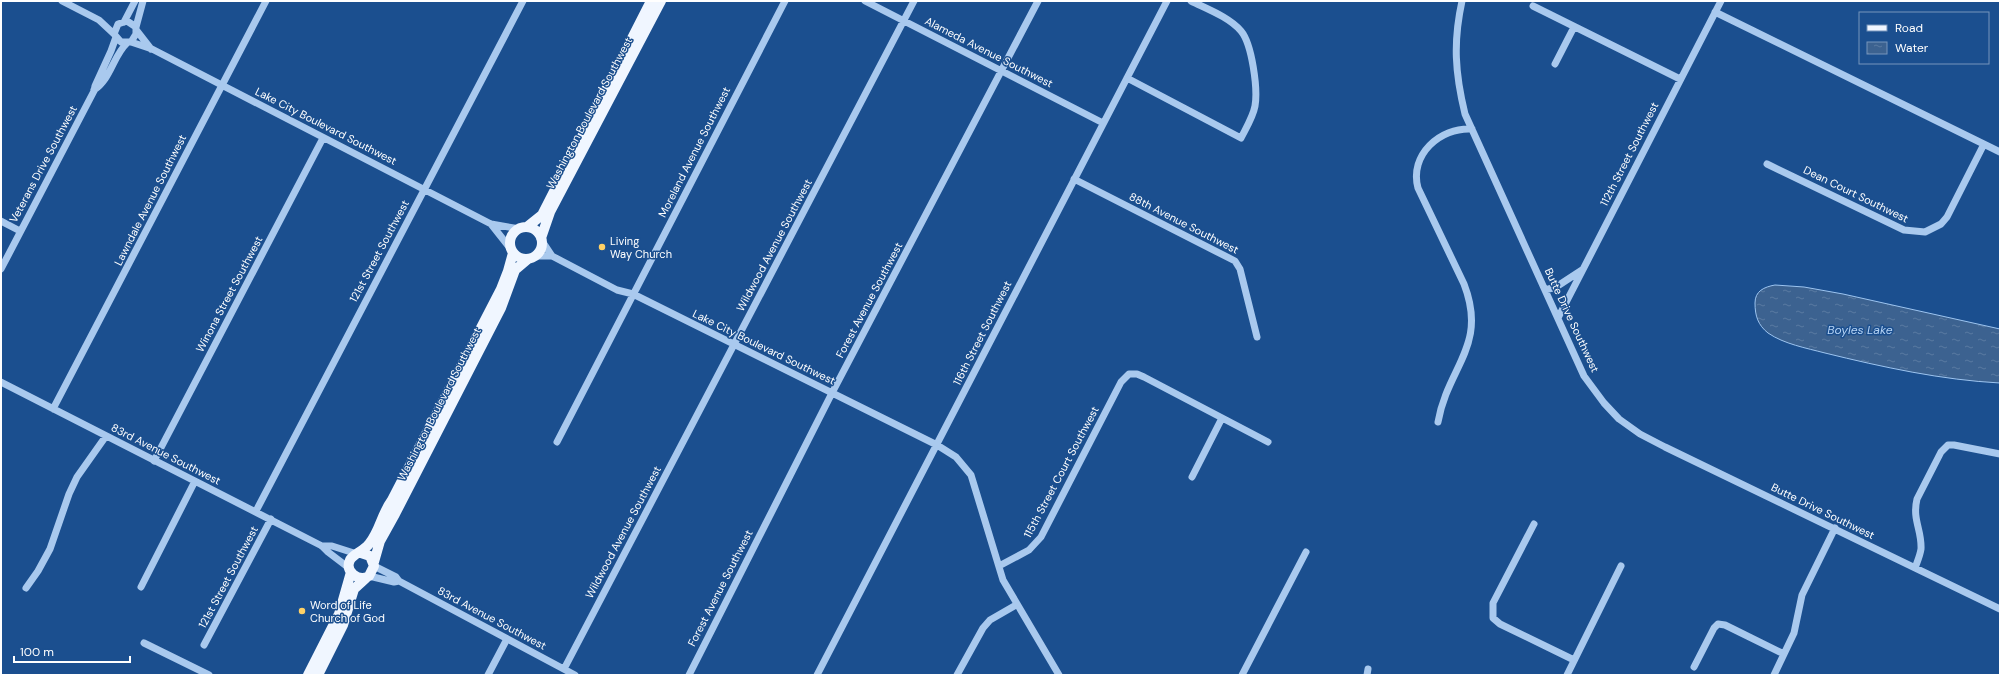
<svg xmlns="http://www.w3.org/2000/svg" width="2001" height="676" viewBox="0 0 2001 676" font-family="'DM Sans',sans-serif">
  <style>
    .water { fill: url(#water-ripples); stroke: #9cc4f0 }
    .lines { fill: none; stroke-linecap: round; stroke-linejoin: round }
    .minor { stroke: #a9c9ee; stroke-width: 7 }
    .major { stroke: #f0f6ff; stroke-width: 10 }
    .poi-dot { fill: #ffd166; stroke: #1b4f8f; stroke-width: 1.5 }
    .labels { text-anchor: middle; stroke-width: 3; stroke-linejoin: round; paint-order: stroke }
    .street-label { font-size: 11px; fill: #fff; stroke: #1b4f8f }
    .poi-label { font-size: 11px; fill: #fff; stroke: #1b4f8f; text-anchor: start }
    .water-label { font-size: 12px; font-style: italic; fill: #b5d3f5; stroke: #1b4f8f }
  </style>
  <defs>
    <pattern id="water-ripples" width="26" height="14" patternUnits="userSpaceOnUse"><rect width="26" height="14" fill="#3c6290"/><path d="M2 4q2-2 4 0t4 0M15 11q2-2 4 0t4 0" fill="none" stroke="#597aa1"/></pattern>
  </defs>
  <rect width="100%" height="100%" fill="#1b4f8f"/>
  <path class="water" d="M1775,285L1804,287L1843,294L2000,329V383C1942,380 1882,367 1825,353C1806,348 1784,344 1768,333C1758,325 1755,316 1755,303C1755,291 1764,287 1775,285Z"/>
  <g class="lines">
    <path class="minor" d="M62,1L99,20L114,34
      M865,1L1103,123
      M1462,1C1453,42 1455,73 1465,114L1584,376L1604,403L1619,419L1640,434L1665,447L2000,609
      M1533,6L1680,79
      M1715,12L2000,152
      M124,22L135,1
      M136,27L143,1
      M137,31L151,49
      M131,42L136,34V27L127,21L118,24L114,34L121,42H131L152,49L491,224L520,229
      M1555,64L1574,27
      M1127,78L1241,138C1246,128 1253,117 1255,106C1258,89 1252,44 1241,31C1229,17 1207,9 1191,1
      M94,90C111,79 113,56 127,43
      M1767,164L1904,230L1925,232L1941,224L1947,217L1984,144
      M1074,179L1235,261L1240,269L1257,337
      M1,221L20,231
      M491,224L510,248
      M542,241L552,256
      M536,256H552L617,290L633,294L937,445L956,457L971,475L1003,580L1059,675
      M1,269L94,91L95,86L111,51L116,37
      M1545,290L1556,287L1582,270
      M1558,318L1721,1
      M1,382L322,546L328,552L349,568
      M53,409L266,1
      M1438,422C1448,366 1488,346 1464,284L1418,188C1409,155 1440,127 1472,129
      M557,442L785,1
      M154,461L323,138
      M1192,477L1222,418
      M256,511L523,1
      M1534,524L1493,603V618L1500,624L1574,660
      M322,546H332L357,554
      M374,566L396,577L399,581L575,675
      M999,566L1029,550L1041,537L1121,382L1129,374H1137L1144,377L1268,442
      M1915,568C1917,562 1920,556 1921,549C1922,530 1912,520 1917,499L1941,452L1948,445H1954L2000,454
      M369,576L394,582L399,581
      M141,587L195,481
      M26,588L38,571L50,549L69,494L77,477L106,436
      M144,643L209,675
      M204,645L271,519
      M1694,667L1714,628L1718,624L1725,625L1784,654
      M564,669L914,1
      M488,675L507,639
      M689,675L832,393L1038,1
      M817,675L1167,1
      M957,675L983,628L990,620L1016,605
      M1242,675L1306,552
      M1367,675L1368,669
      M1567,675L1621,566
      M1774,675L1794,633L1802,595L1835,528"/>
    <path class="major" d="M510 243a16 16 0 1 1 32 0a16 16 0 1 1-32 0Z
      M527,227L542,215L651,1
      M541,238L550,212L661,1
      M361,553L370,556L374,566L369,576C359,582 344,572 350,560C353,554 364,551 369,544C380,531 381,515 392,500L501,289L508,271L513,253
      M374,562L380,541L395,514L501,308L515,270L528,259
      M308,675L339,614L351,572
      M318,675L343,625L354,589L366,578"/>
  </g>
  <g class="poi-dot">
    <circle cx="602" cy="247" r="4"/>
    <circle cx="302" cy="611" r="4"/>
  </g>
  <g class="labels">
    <g class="street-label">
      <text transform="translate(989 52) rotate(27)" y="4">Alameda Avenue Southwest</text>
      <text transform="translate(589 113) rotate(-62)" y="4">Washington Boulevard Southwest</text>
      <text transform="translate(326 126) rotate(27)" y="4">Lake City Boulevard Southwest</text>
      <text transform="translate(694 152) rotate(-63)" y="4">Moreland Avenue Southwest</text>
      <text transform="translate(1629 154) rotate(-63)" y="4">112th Street Southwest</text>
      <text transform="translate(43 164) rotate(-62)" y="4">Veterans Drive Southwest</text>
      <text transform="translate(1856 194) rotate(26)" y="4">Dean Court Southwest</text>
      <text transform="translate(150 200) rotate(-63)" y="4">Lawndale Avenue Southwest</text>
      <text transform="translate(1184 223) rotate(27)" y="4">88th Avenue Southwest</text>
      <text transform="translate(774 245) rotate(-62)" y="4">Wildwood Avenue Southwest</text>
      <text transform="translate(379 251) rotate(-62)" y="4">121st Street Southwest</text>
      <text transform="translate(229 294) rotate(-62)" y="4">Winona Street Southwest</text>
      <text transform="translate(869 300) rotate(-62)" y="4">Forest Avenue Southwest</text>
      <text transform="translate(1572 320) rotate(65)" y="4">Butte Drive Southwest</text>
      <text transform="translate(982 333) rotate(-63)" y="4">116th Street Southwest</text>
      <text transform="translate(764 347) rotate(26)" y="4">Lake City Boulevard Southwest</text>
      <text transform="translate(439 404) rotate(-63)" y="4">Washington Boulevard Southwest</text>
      <text transform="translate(166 454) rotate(27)" y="4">83rd Avenue Southwest</text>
      <text transform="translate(1061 472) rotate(-62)" y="4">115th Street Court Southwest</text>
      <text transform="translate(1823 511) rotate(26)" y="4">Butte Drive Southwest</text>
      <text transform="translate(623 532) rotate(-62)" y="4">Wildwood Avenue Southwest</text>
      <text transform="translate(228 577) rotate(-62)" y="4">121st Street Southwest</text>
      <text transform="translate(720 588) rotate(-63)" y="4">Forest Avenue Southwest</text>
      <text transform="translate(492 618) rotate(28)" y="4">83rd Avenue Southwest</text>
    </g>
    <g class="poi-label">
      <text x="610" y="245">Living<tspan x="610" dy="13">Way Church</tspan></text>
      <text x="310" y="609">Word of Life<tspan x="310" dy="13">Church of God</tspan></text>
    </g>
    <g class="water-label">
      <text x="1860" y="334">Boyles Lake</text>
    </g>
  </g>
  <rect width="2001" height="676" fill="none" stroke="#ffffff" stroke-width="4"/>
  <rect x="1859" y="12" width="130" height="52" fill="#1b4f8f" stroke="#7695bc"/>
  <rect x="1867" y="25" width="20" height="6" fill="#f0f6ff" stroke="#7695bc"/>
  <text x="1895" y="32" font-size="12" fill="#ffffff">Road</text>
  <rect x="1867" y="42" width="20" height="12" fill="url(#water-ripples)" stroke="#7695bc"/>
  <text x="1895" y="52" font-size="12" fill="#ffffff">Water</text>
  <path d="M14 656v6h116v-6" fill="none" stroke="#ffffff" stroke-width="2"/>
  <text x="20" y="656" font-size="12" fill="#ffffff" stroke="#1b4f8f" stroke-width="3" paint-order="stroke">100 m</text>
</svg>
